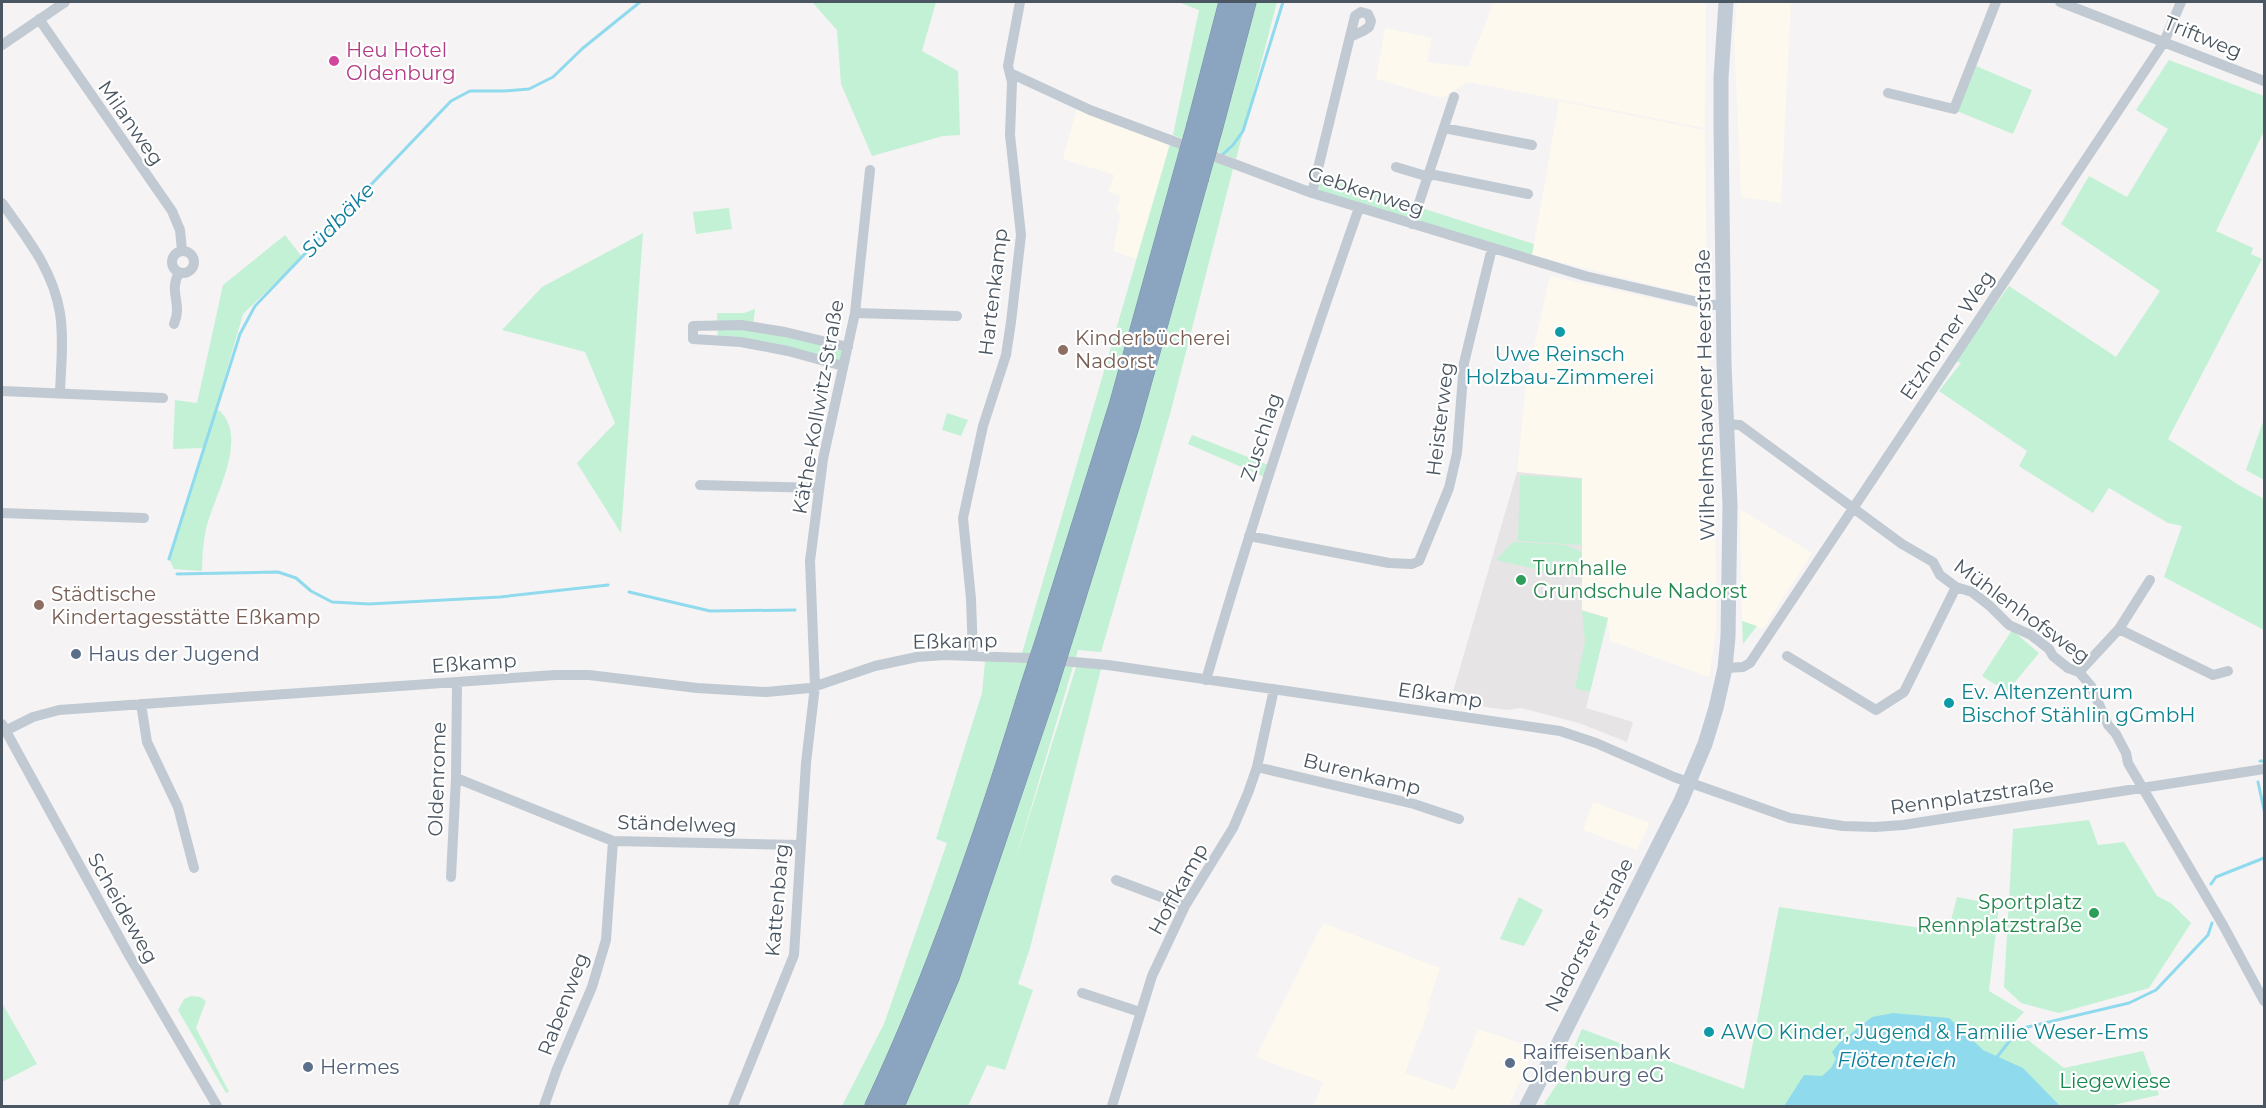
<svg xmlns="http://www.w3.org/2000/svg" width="2266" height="1108" viewBox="0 0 2266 1108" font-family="Montserrat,sans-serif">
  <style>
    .commercial { fill: #fdf9ef }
    .education { fill: #e6e4e5 }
    .green { fill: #c3f1d5 }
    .water { fill: #90daee }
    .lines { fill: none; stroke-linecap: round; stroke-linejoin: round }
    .stream { stroke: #90daee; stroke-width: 3 }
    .highway-casing { stroke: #7690ad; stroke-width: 21 }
    .street { stroke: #c1cad2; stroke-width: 10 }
    .secondary { stroke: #c1cbd6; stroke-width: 15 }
    .highway { stroke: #8ba5c1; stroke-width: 20 }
    .highway-bridge-casing { stroke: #7690ad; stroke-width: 21; stroke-linecap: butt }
    .highway-bridge { stroke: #8ba5c1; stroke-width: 20 }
    .hotel-dot { fill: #d1479c; stroke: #fff; stroke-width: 2 }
    .culture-dot { fill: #0f9aa8; stroke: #fff; stroke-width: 2 }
    .education-dot { fill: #8d6e63; stroke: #fff; stroke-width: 2 }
    .leisure-dot { fill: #2e9e5b; stroke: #fff; stroke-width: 2 }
    .service-dot { fill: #5c6f8a; stroke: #fff; stroke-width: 2 }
    .labels { text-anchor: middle; stroke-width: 4.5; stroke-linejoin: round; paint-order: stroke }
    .street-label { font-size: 20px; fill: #4a5661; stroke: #fff }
    .hotel-label { font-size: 20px; fill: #b23c85; stroke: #fff; text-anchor: start }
    .education-label { font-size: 20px; fill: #785e54; stroke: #fff; text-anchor: start }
    .culture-label { font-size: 20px; fill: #0d838f; stroke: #fff; text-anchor: start }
    .leisure-label { font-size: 20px; fill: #27864d; stroke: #fff; text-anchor: start }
    .service-label { font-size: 20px; fill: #4e5e75; stroke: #fff; text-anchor: start }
    .park-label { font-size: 20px; fill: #17864f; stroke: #fff }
    .water-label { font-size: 21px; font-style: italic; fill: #0c7c9b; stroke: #fff }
  </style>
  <rect width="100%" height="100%" fill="#f5f3f3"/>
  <path class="commercial" d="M1494,2H1706L1705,128L1468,82L1442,98L1376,79L1385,28L1432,38L1427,62L1468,67Z
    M1737,2H1791L1781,203L1741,197L1734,37Z
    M1559,101L1705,130L1707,294L1700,297L1532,255Z
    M1078,104L1170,143L1136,259L1113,251L1121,213L1116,211L1121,196L1108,192L1114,175L1063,159Z
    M1550,276L1704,310L1708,319L1716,569V632L1709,677L1610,641L1608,618L1582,611V478L1517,472L1526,382Z
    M1740,509L1812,553L1763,629L1742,621Z
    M1593,802L1650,823L1637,850L1583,830Z
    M1323,923L1440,968L1427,1007H1430L1405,1073L1454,1090L1478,1029L1535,1048L1509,1106H1313L1323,1082L1256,1057Z"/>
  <path class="education" d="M1517,472L1582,478V610L1608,618L1586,708L1633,722L1627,742L1579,723L1521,708L1507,710L1450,702Z"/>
  <path class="green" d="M812,2H936L922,51L958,71L960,135L943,136L872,156L841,84L837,30Z
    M1178,2H1277L1236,159L1173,135L1199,10Z
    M2169,60L2264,96V131L2216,231L2253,248L2251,254L2262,259L2168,439L2237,484L2264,499V630L2164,577L2182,526L2168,523L2109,488L2093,513L2019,466L2027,451L1939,391L1961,363L1955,361L2009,286L2116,357L2160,291L2061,224L2089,176L2127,197L2168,129L2136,110Z
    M1976,66L2032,90L2013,134L1957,111Z
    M1170,144L1233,169L1170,414L1101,652L1078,650L1013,868L1076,667L1101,669L1030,948L1018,984L1033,990L1005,1070L987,1065L968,1106H842L884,1024L947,843L936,839L982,693L985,661L1017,663L1022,653Z
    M1322,176L1534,244L1532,255L1318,191Z
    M729,208L732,229L696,234L693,212Z
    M643,233L621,533L577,463L615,423L585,352L502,330L542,287Z
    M285,235L302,257L243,314L206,441L217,410L220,411C249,440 214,495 206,529C203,543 202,557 202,571L174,569L169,559L204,448L173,449L175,400L197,403L223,285Z
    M755,309L753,327L848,347L843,366L718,341L717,313H744Z
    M947,413L968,420L961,436L942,430Z
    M2264,419V480L2246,470Z
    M1192,435L1271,466L1267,478L1188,444Z
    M1520,475L1581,479V545L1518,541Z
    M1513,542L1566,545L1582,552L1581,564L1571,573L1573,564L1553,560L1550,572L1496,560Z
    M1582,611L1608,618L1590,692L1575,688L1585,642Z
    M1742,621L1757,626L1743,644Z
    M2012,630L2039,653L2007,692L1982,676Z
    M2089,820L2098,845L2124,842L2157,896L2171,903L2191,923L2149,988L2059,1013L2021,1003L2004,987L2013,829Z
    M1519,897L1543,910L1524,946L1500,939Z
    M1957,897L1999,905L1989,991L2024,1012L2008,1029L2024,1037L2064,1068L2143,1051L2159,1095L2109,1106H1550L1544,1104L1561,1078L1582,1029L1744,1089L1779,907L1948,932Z
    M191,996L200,997L206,1001L196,1028L229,1092L226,1093L178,1010L184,999Z
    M2,1003L37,1064L2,1082Z"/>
  <path class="water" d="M1893,1013L1949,1018L1983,1050L2023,1068L2060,1106H1784L1804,1075L1822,1076L1831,1068L1836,1059L1832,1052L1840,1042L1872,1017Z"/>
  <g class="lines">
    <path class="stream" d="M1222,155L1233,145L1243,131L1283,2
      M169,559L240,334L255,306L451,101L470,91H504L529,89L553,77L583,48L640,2
      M177,574L278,572L296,578L311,591L332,602L369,604L500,597L608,585
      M629,592L710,611L795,610
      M2260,761H2264
      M2258,782L2264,810
      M2211,884L2216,877L2264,858
      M1997,1057L2019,1029L2129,1003L2156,990L2208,935L2212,923"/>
    <g class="highway-casing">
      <path id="highway" d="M1197,125L1229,2
        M1212,130L1246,2
        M1049,630L1119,406L1183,175
        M1065,631L1130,423L1198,180
        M875,1106C938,972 987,829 1030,688
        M894,1106L950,975L1047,689"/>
    </g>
    <path class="street" d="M2060,2L2264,81
      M39,19L172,211L180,230L182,250
      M2,45L65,2
      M1010,73L1090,110L1312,193L1585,276L1711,305H1723
      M1888,93L1954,109L1996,2
      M1444,128L1532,145
      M1396,167L1429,177
      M1430,174L1528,194
      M1312,193L1355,16L1361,12L1368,14L1371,21L1369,27L1363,31L1350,37
      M2,203C27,238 53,270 60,313C64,339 61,366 60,392
      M1412,224L1454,97
      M172 262a11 11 0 1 1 22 0a11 11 0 1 1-22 0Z
      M855,313L957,316
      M174,324C183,303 168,292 179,273
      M843,366L788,351L741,342L693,339V326L741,325L785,332L848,347
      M2,391L163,398
      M1726,424L1740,425L1902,544L1933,562L1940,575L1956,587L1972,592L1990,606L2009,625L2031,635L2049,649L2053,656L2068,668L2079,672L2091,686L2108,725L2116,734L2126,753L2128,763L2223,925L2264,1001
      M700,485L818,488
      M2,513L144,518
      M1249,536L1389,563L1412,564L1419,561L1449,488L1457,453L1464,363L1492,248
      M2119,629L2213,675L2228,671
      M973,656L971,599L963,518L983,426L1006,355L1011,322L1021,235L1010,135L1012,82L1008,66L1020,2
      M1787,656L1876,710L1904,692L1956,587
      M1725,668L1743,667L1750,663L2164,42L2181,2
      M2079,672L2119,629L2150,580
      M1206,680C1252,521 1304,364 1359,208
      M141,704L147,742L178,807L194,868
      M2,724L130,957L217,1106
      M5,731L33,717L59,710L555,675H589L697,688L766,692L810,688L875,666L917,657L944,655L1028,658L1108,665L1560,731L1596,743L1674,777L1790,818L1843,826L1875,827L1903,825L2264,769
      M1257,767L1414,804L1459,819
      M456,778L613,841L800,845
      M451,877L456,778L457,682
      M1116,880L1185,906
      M1082,993L1140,1012
      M544,1106L557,1069L592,987L606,940L613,841
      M733,1106L794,955L806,763L815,686L810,561L823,459L855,313L870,170
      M1112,1106L1152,976L1185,906L1233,828L1248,793L1257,767L1274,689"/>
    <path class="secondary" d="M1527,1106L1681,801L1705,744L1716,708L1725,668L1728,637L1730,505L1724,364L1721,126V78L1726,2"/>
    <use href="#highway" class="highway"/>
    <g class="highway-bridge-casing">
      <path id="highway-bridge" d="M1183,175L1197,125
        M1198,180L1212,130
        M1030,688L1049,630
        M1047,689L1065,631"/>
    </g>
    <use href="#highway-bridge" class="highway-bridge"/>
  </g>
  <circle class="hotel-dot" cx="334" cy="61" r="6"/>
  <g class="culture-dot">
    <circle cx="1560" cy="332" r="6"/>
    <circle cx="1949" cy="703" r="6"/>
    <circle cx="1709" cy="1032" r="6"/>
  </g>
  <g class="education-dot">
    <circle cx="1063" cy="350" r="6"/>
    <circle cx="39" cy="605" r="6"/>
  </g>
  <g class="leisure-dot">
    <circle cx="1521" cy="580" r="6"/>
    <circle cx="2094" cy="913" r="6"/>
  </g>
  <g class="service-dot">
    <circle cx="76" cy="654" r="6"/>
    <circle cx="1510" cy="1063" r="6"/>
    <circle cx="308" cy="1067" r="6"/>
  </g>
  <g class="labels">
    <g class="street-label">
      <text transform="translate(2203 37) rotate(22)" y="7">Triftweg</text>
      <text transform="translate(131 123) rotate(55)" y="7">Milanweg</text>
      <text transform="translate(1366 191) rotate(18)" y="7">Gebkenweg</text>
      <text transform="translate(993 292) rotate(-83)" y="7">Hartenkamp</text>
      <text transform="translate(1947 335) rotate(-56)" y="7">Etzhorner Weg</text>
      <text transform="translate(1705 395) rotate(-91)" y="7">Wilhelmshavener Heerstraße</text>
      <text transform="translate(818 407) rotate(-80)" y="7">Käthe-Kollwitz-Straße</text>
      <text transform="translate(1440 419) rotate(-83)" y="7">Heisterweg</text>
      <text transform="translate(1261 437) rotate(-72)" y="7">Zuschlag</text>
      <text transform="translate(2022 611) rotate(36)" y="7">Mühlenhofsweg</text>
      <text transform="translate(955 641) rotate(-1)" y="7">Eßkamp</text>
      <text transform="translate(474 663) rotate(-4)" y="7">Eßkamp</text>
      <text transform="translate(1440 695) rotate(8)" y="7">Eßkamp</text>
      <text transform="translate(1362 774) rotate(14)" y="7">Burenkamp</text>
      <text transform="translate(437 779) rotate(-88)" y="7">Oldenrome</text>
      <text transform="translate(1972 796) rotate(-8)" y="7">Rennplatzstraße</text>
      <text transform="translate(677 824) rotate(2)" y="7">Ständelweg</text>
      <text transform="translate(1178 889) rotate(-61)" y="7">Hoffkamp</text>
      <text transform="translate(777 900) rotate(-85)" y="7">Kattenbarg</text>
      <text transform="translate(123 908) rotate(61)" y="7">Scheideweg</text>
      <text transform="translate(1589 935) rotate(-63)" y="7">Nadorster Straße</text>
      <text transform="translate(563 1004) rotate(-69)" y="7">Rabenweg</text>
    </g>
    <g class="hotel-label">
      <text x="346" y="57">Heu Hotel<tspan x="346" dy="23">Oldenburg</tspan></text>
    </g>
    <g class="education-label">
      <text x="1075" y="345">Kinderbücherei<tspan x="1075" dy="23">Nadorst</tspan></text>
      <text x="51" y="601">Städtische<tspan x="51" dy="23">Kindertagesstätte Eßkamp</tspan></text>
    </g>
    <g class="culture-label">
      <text x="1560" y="361" text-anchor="middle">Uwe Reinsch<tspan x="1560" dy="23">Holzbau-Zimmerei</tspan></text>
      <text x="1961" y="699">Ev. Altenzentrum<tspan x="1961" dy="23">Bischof Stählin gGmbH</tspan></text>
      <text x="1721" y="1039">AWO Kinder, Jugend &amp; Familie Weser-Ems</text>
    </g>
    <g class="leisure-label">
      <text x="1533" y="575">Turnhalle<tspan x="1533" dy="23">Grundschule Nadorst</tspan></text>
      <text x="2082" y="909" text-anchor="end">Sportplatz<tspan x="2082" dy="23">Rennplatzstraße</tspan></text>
    </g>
    <g class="service-label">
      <text x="88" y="661">Haus der Jugend</text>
      <text x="1522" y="1059">Raiffeisenbank<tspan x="1522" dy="23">Oldenburg eG</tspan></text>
      <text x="320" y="1074">Hermes</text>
    </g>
    <g class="park-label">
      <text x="2115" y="1088">Liegewiese</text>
    </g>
    <g class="water-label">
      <text transform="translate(338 220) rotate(-46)" y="7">Südbäke</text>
      <text x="1897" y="1067">Flötenteich</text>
    </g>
  </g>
  <rect width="2266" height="1108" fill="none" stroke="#4a5661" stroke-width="6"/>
</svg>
